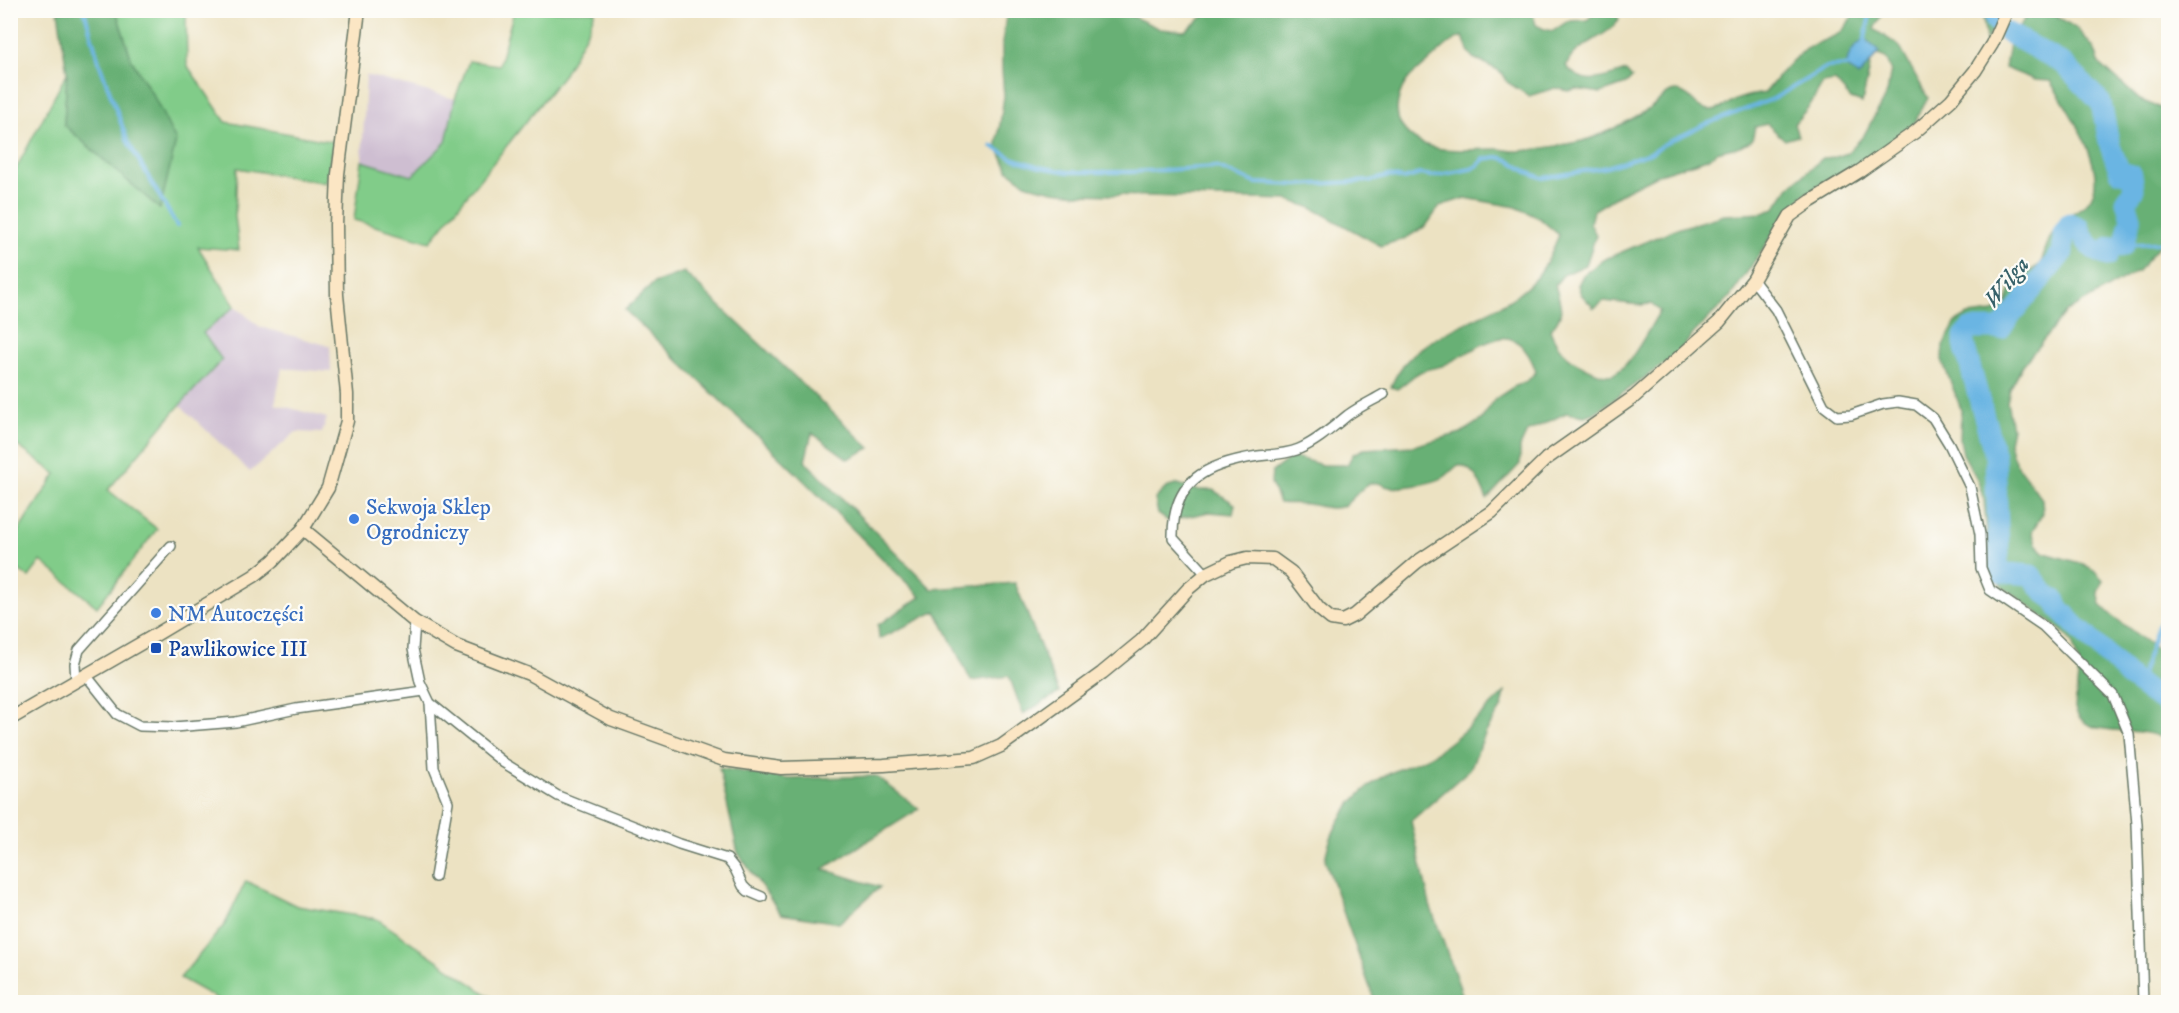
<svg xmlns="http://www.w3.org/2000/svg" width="2179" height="1013" viewBox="0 0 2179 1013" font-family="'IM FELL DW Pica',serif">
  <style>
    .industrial { fill: #cebed1 }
    .green { fill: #81cc89; stroke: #50845e; stroke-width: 1.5 }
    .forest { fill: #68b075; stroke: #447654; stroke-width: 1.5; fill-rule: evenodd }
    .water { fill: #6ab5e3; stroke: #44798c; stroke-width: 1.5 }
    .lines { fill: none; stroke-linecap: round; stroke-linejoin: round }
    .stream { stroke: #6ab5e3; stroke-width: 4 }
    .river { stroke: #6ab5e3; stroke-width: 21 }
    .street-casing { stroke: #677766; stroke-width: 12 }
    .secondary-casing { stroke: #677766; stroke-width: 15 }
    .street { stroke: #fff; stroke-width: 9 }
    .secondary { stroke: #fbe6c4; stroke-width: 12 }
    .shop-dot { fill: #3f7fe0; stroke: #fdfcf7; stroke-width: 2 }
    .transit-dot { fill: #1a4fb4; stroke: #fdfcf7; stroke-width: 2 }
    .labels { text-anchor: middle; stroke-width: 4.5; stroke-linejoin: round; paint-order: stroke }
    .shop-label { font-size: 22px; fill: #366cbe; stroke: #fdfcf7; text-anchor: start }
    .transit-label { font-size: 22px; fill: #164399; stroke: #fdfcf7; text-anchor: start }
    .water-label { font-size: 24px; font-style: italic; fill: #366169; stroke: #fdfcf7 }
  </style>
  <rect width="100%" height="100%" fill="#fdfcf7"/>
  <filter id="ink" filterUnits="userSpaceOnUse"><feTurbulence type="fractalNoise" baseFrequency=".0167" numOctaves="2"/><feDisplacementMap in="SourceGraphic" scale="12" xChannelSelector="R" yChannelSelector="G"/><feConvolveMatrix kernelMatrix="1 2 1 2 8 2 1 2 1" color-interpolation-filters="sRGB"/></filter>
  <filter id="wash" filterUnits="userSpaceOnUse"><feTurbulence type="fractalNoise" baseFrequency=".008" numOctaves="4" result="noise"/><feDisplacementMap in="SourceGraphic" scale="24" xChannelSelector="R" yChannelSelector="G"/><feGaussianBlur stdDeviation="1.35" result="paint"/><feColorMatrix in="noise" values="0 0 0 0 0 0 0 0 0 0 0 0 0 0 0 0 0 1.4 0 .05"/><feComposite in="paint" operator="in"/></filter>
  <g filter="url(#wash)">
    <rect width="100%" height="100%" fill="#ece2c2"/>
    <path class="industrial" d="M366,75L455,99L446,142L412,176L362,161Z
      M235,306L260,327L330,346L331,372L282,368L275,404L327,418L322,433L296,432L250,472L180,405L222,360L202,333Z"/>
    <path class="green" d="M116,11H186L187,65L226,122L334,142L326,183L237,168L235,216L239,250L198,247L235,306L203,333L222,360L180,405L108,490L157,529L97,607L41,561L29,577L11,565V542L56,474L11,441L10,180L67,73L64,125L154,97L132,61Z
      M514,11H595L589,28L564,74L430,242L354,220L362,161L412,176L446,142L455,99L469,61L499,65Z
      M246,881L297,906L377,919L491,997L503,1002H223L180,978L225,924Z"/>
    <path class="forest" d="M1007,10L1121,11L1160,29L1185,31L1211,10L1532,11L1536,25L1544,29L1553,31L1568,21L1587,20L1597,11H1615L1619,19C1606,40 1576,42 1566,66C1584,88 1602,78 1626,71L1632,78L1626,84L1601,93L1576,89L1568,91L1555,88L1529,96L1507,82L1503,74L1496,69L1473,58L1468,51L1463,36C1448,41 1439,53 1427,63C1422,68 1415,72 1410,77C1398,90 1392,114 1403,128C1424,157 1467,149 1497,149C1503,149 1509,151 1515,151C1531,151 1578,143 1592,138C1611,131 1632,119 1649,109C1656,104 1662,96 1671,92C1688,86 1692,109 1709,110C1719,111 1729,103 1738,99C1747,96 1756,94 1765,93C1776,79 1793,57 1808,48C1836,32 1838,43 1855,11H1884L1874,29L1899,46L1928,98L1910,130L1859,167L1824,182L1803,196L1787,214L1730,297L1694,333L1683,347L1671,359L1594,413L1585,416L1566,413L1527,432L1520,447V464L1487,499C1480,484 1475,467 1458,465C1453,469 1449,474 1444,477C1435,483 1400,489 1389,487C1383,486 1379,481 1372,483C1360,486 1354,500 1343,506C1332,511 1318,505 1307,504C1298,503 1288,504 1279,503L1271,483L1272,472L1290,458H1298L1322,465H1347L1353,454L1364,449L1413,446L1461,433L1481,420L1495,399L1515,386L1527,381L1536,372C1532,358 1520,336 1502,338C1487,339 1458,359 1442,366C1435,368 1427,369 1420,372C1412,376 1405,384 1397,389L1391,387C1412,328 1496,323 1534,280C1546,267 1552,251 1559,235L1539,218L1516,207L1465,198L1440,206L1426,226L1406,238L1381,246L1312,208L1288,200L1078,194L1053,191L1028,185L1008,170L997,145L1004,96L1002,70V43ZM1873,53L1886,58L1891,69L1887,93L1864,135L1848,153L1836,157L1823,158L1789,187L1775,208L1764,213L1724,215L1673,230L1603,260L1583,275L1578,285L1581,294L1594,308L1604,301L1640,305L1651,304L1660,311C1649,327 1629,372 1610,375C1601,376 1591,370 1583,366C1566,358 1557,348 1550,330C1566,313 1561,306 1555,285L1563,275L1586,265L1596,235L1590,223L1593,211L1625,191L1659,174L1707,159L1717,152L1741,146L1752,140L1755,127L1767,124L1785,140L1798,136L1794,124L1810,105L1823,83L1835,81L1851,99L1862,103Z
      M58,11H116L132,61L154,97L176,141L160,209L64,125L67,73Z
      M1980,11H1997L1993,28L1986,41L1983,17Z
      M2052,13L2077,29L2094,48L2100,64L2140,100L2163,109L2168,115V227L2155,251L2138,271L2066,312L2023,365L2010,389L2007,402L2012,428L2009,442L2012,454L2018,467L2042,499L2043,513L2032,531L2036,544L2045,553L2083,564L2094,570L2103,580L2098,592L2101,605L2110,614L2168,658V742C2141,720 2085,744 2075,708L2079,664L2072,642L2062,631L2016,596L2004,588L1991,571L1989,564L1984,500L1977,479L1963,454L1960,440L1961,409L1942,360L1943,346L1956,322L1968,315L1994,312L2006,304L2010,291L2018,279L2041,264C2045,248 2052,229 2064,219C2071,213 2080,210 2087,203C2114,175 2067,108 2050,81L2035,80L2005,68L2009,43L2025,18Z
      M684,272L870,448L848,459L812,433L805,461L932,589L1015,583L1059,693L1023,714L1009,676L971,681L936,611L879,639L878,625L921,597L789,466L625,310L654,283Z
      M1178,484L1197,490H1213L1235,504L1233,514L1209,512L1168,521L1158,514L1155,499L1166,488Z
      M1505,692L1502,707L1486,732L1470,769L1411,821L1430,905L1465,1002H1375L1325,860C1332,820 1359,786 1397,770C1409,764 1424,761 1435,753C1461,736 1483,713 1505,692Z
      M719,768L789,779L876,776L919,809L823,869L880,887L839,923L781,914L738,853Z"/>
    <path class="water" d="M1865,39L1880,52L1858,77L1847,66C1847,53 1855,46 1865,39Z"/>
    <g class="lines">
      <path class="stream" d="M84,10L100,65L128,142L177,226
        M1864,43L1871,10
        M992,146L1012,158L1040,167L1068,172H1130L1216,167L1256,183L1297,185L1370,181L1389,176L1404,179L1420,174L1432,176L1471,169L1477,166L1484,159L1498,157L1509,160L1527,172L1543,178L1607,167L1653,152L1662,145L1706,124L1773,99L1827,67L1847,66L1851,63
        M2124,245L2168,242
        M2138,683L2158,626L2168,611"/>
      <path class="river" d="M1994,10L1996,21
        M2008,33L2064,64L2101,103L2110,146L2120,172L2132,175L2134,189L2126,201L2131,218L2124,245L2111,247L2108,256C2092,251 2085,242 2079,227L2070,223L2063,233V252L2000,329H1970L1964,336V344L1995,456L1999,552L1996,572L2031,575L2045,593L2056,601L2059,608L2075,625L2132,679L2166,704L2168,708"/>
    </g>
  </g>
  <g filter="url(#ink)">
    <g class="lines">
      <g class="street-casing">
        <path id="street" d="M1753,280L1776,310L1824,406L1837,416L1851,415L1883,404L1898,402L1916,405L1933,418L1949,444L1970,487L1980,534L1981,568L1990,590L2043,626L2113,695L2129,734L2137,824L2143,1002
          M1206,574L1173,538C1172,480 1206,464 1258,456C1271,455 1287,454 1299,449C1316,442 1333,427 1348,415C1359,407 1372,401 1384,394
          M415,622L413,649L420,682L430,703L504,763L558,796L679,844L727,859L735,869L743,886L748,891L762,897
          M86,675L117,714L140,726L174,727L236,722L296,709L424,691
          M76,681L75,664L79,650L171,546
          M430,703L434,768L448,802L435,877"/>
      </g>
      <g class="secondary-casing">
        <path id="secondary" d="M303,529L415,622L456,646L529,674L611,719L724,760L781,768L884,765L974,758L1001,746L1102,673L1141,641L1188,589L1206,574L1231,562L1247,558L1273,559L1291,572L1319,609L1331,619L1343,621L1355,615L1417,562L1492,512L1546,459L1634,397L1719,322L1753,280L1790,216L1811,201L1860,171L1915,132L1951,100L1975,71L1992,44L2007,10
          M10,719L152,637L254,576L273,561L303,529L328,488L347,421V394L337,295L336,225L338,174L359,10"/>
      </g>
      <use href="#street" class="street"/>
      <use href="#secondary" class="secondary"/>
    </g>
  </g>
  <g class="shop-dot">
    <circle cx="354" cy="519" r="6"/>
    <circle cx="156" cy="613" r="6"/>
  </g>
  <rect class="transit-dot" x="150" y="642" width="12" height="12" rx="3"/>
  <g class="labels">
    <g class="shop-label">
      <text x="366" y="514">Sekwoja Sklep<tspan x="366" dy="25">Ogrodniczy</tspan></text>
      <text x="168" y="621">NM Autoczęści</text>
    </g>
    <g class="transit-label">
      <text x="168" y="656">Pawlikowice III</text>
    </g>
    <g class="water-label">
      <text transform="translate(2006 282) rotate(-51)" y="8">Wilga</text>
    </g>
  </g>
  <rect width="2179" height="1013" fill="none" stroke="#fdfcf7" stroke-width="36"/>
</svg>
